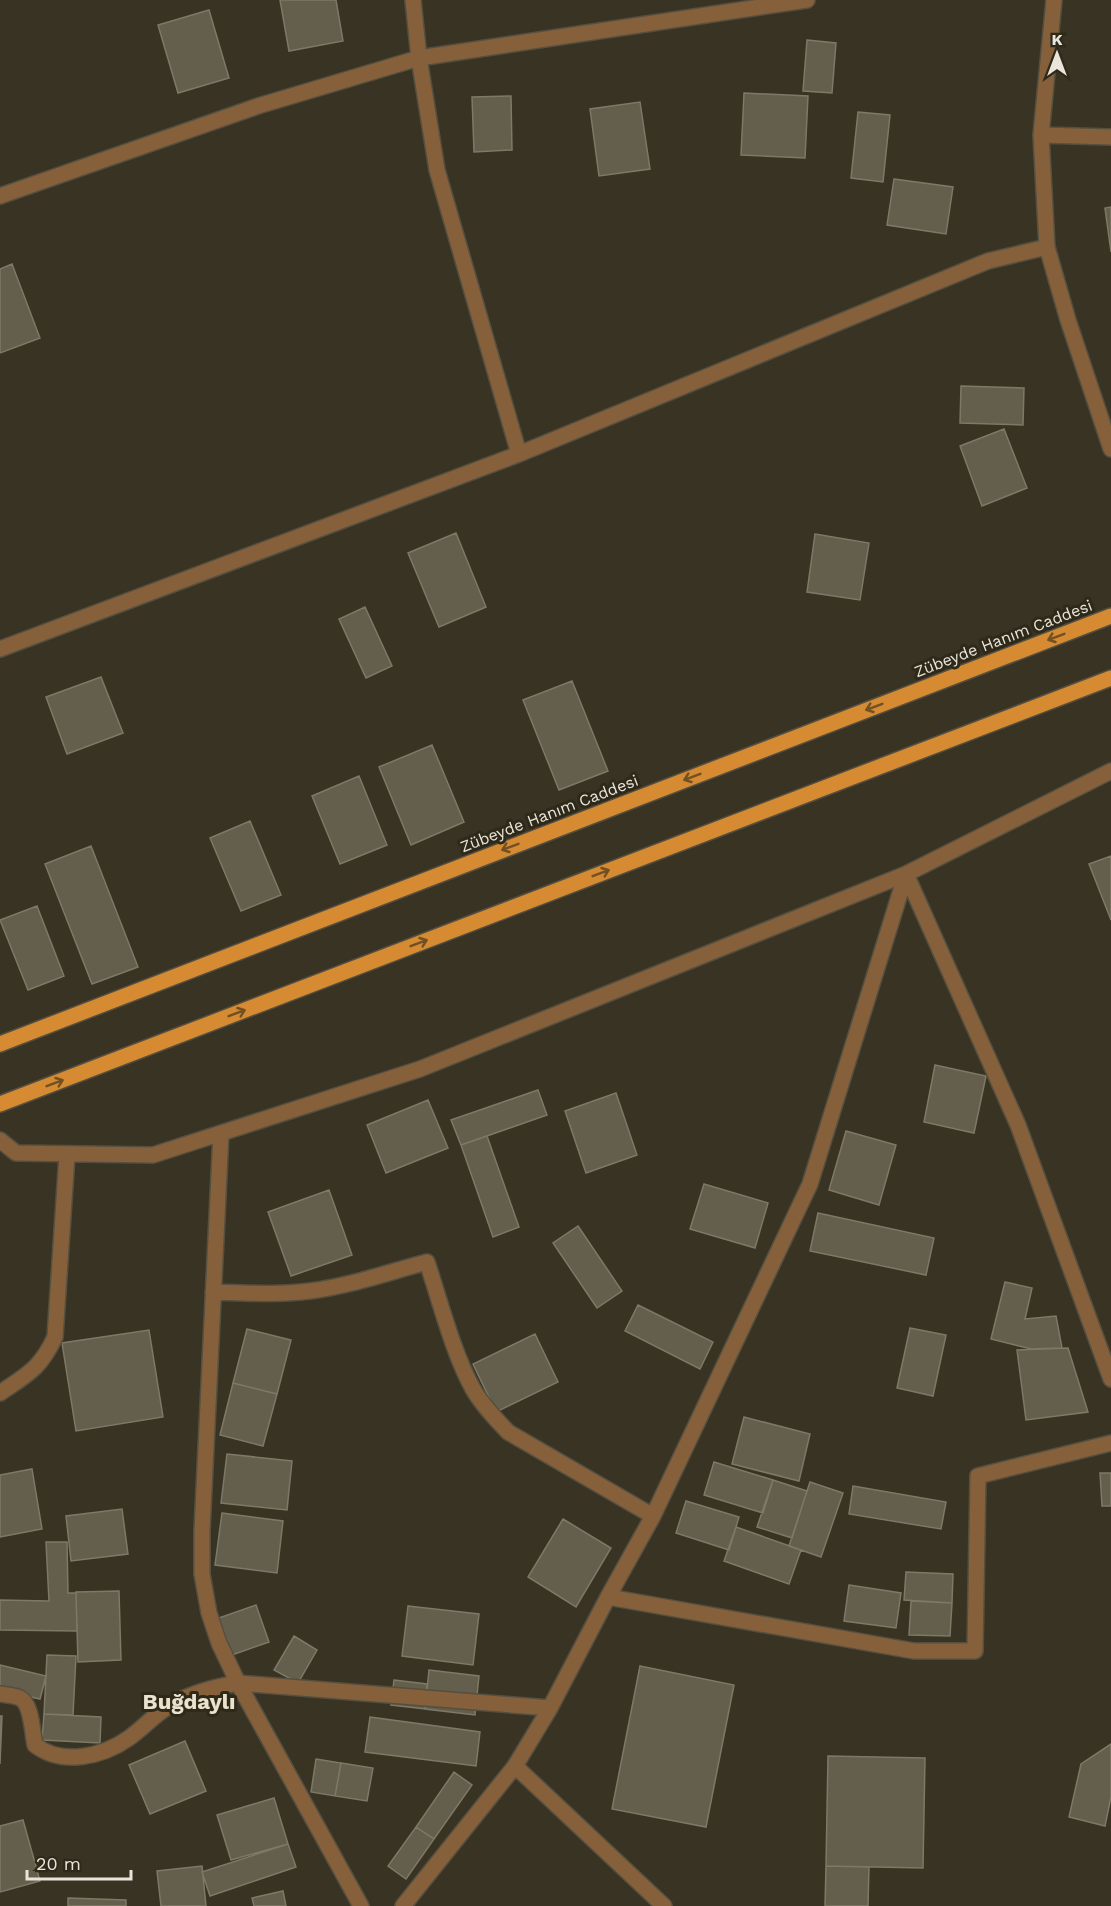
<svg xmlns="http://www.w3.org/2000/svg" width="1111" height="1906" viewBox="0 0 1111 1906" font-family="'Work Sans',sans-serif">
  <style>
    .building { fill: #645e4c; stroke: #7e7966; stroke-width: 1.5 }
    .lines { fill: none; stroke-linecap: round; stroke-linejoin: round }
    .minor-casing { stroke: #544f40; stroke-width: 18 }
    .major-casing { stroke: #544f40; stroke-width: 18 }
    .minor { stroke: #86603a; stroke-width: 15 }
    .major { stroke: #d68a31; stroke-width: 15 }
    .oneway { stroke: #715023 }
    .labels { text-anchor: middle; stroke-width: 6; stroke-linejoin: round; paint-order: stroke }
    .street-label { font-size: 16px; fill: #e9e5db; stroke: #2e2919 }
    .district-label { font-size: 22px; font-weight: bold; fill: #e9e2cd; stroke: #2e2919 }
  </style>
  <rect width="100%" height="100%" fill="#383322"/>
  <path class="building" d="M280,0H336L343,41L289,51Z
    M209,10L229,78L178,93L158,25Z
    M807,40L836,43L832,93L803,91Z
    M744,93L808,96L805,158L741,155Z
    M511,96L512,150L474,152L472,97Z
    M640,102L650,169L599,176L590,109Z
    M858,112L890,115L883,182L851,178Z
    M894,179L953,187L946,234L887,225Z
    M1111,207V252L1105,208Z
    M12,264L40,338L0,353V269Z
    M961,386L1024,388L1023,425L960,423Z
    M1004,429L1027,488L982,506L960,446Z
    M456,533L486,607L439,627L408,553Z
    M815,534L869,543L860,600L807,592Z
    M365,607L392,666L366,678L339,619Z
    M101,677L123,733L67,754L46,697Z
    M572,681L608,771L559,790L523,700Z
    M432,745L464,822L411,845L379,767Z
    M359,776L387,845L340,864L312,796Z
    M250,821L281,895L241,911L210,838Z
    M91,846L138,967L92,984L45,864Z
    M1111,856V920L1089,864Z
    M37,906L64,976L28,990L0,920Z
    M935,1065L986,1076L974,1133L924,1122Z
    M538,1090L547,1115L461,1145L451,1120Z
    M616,1093L637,1155L586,1173L565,1111Z
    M428,1100L448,1148L386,1173L367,1125Z
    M846,1131L896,1145L879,1205L829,1190Z
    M487,1136L519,1227L493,1237L461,1145Z
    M704,1184L768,1203L755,1248L690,1229Z
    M329,1190L352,1255L291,1276L268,1212Z
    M818,1213L934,1238L926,1275L810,1251Z
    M578,1226L622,1291L597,1308L553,1243Z
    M1005,1282L1032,1288L1025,1319L1056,1316L1062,1348L1031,1349L991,1339Z
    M638,1305L713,1342L700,1369L625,1331Z
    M910,1328L946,1335L933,1396L897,1388Z
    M247,1329L291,1340L277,1394L233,1383Z
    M149,1330L163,1417L76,1431L62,1343Z
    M535,1334L558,1382L496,1412L473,1364Z
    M1068,1348L1088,1412L1026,1420L1017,1350Z
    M233,1383L277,1394L263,1446L220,1435Z
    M744,1417L810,1434L799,1481L732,1464Z
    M227,1454L292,1461L287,1510L221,1503Z
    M714,1462L773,1480L763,1513L704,1495Z
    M32,1469L42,1529L0,1537V1475Z
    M1100,1473H1111V1506H1102Z
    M773,1480L807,1491L792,1538L757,1527Z
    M810,1482L843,1493L821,1557L789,1546Z
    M853,1486L946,1502L941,1529L849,1514Z
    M686,1501L739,1517L729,1550L676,1533Z
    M122,1509L128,1554L71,1561L66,1516Z
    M222,1513L283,1521L277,1573L215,1565Z
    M563,1519L611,1548L576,1607L528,1577Z
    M736,1527L801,1550L789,1584L724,1561Z
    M46,1542H67L68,1593H76L77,1631L0,1630V1600L49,1601Z
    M906,1572L953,1574L952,1603L904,1600Z
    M849,1585L901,1593L896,1628L844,1621Z
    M119,1591L121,1660L78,1662L76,1592Z
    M911,1601L952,1603L950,1636L909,1635Z
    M256,1605L269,1642L232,1655L219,1618Z
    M408,1606L479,1614L473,1665L402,1656Z
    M294,1636L317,1650L298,1683L274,1670Z
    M47,1655L76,1656L73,1715L44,1714Z
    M0,1665L46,1676L40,1699L0,1690Z
    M640,1666L734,1685L706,1827L612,1809Z
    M429,1670L479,1676L475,1715L425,1709Z
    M394,1680L427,1684L425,1709L391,1705Z
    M44,1714L101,1717L100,1743L42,1740Z
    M0,1716H2L0,1764Z
    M370,1717L480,1732L476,1766L365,1752Z
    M185,1741L206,1791L150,1814L129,1765Z
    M1111,1744V1797L1105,1826L1069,1817L1081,1764Z
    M828,1756L925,1758L923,1868L826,1866Z
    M316,1759L341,1763L335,1796L311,1792Z
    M341,1763L373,1768L367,1801L335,1796Z
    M454,1772L472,1785L434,1839L416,1827Z
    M274,1798L288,1844L231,1860L217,1815Z
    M23,1820L40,1881L0,1892V1826Z
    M416,1827L434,1839L406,1879L388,1866Z
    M288,1844L296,1867L210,1896L202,1872Z
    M202,1866L206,1906H161L157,1871Z
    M826,1866L869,1867L868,1906H825Z
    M283,1891L286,1906H254L252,1898Z
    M68,1898L126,1900V1906H68Z"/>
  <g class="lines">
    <g class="minor-casing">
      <path id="minor" d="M413,0L419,58L437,170L519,454
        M1054,0L1041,135L1047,247L1068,320L1111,449
        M1041,135L1111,137
        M0,196L258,106L419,58L807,0
        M0,649L519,454L988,261L1047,247
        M906,874L1018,1125L1111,1379
        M221,1133L202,1531V1574L209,1613L219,1643L238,1683L361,1906
        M0,1140L16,1153L153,1155L420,1069L906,874L1111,771
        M213,1292C246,1293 278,1295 310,1291C350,1286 389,1272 427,1262C440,1301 453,1353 473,1389C482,1405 495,1418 508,1432L653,1516
        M0,1393C28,1374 40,1369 55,1337L67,1155
        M608,1597L914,1651H975L978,1476L1111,1443
        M0,1694C6,1695 14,1695 20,1698C32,1704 32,1732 35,1745C62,1766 102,1757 129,1738C143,1728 154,1715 169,1706C191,1693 214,1687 238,1683L550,1708
        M515,1766L664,1906
        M403,1906L515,1766L550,1708L608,1597L653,1516L810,1184L906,874"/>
    </g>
    <g class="major-casing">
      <path id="major" d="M0,1044L1111,616
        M0,1104L1111,678"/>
    </g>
    <use href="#minor" class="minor"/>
    <use href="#major" class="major"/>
  </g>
  <defs><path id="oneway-shaft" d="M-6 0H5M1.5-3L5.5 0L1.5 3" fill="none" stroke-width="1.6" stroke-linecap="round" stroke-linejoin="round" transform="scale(1.5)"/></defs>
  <g class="oneway">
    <use href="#oneway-shaft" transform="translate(1056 637) rotate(159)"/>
    <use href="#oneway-shaft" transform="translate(874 707) rotate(159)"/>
    <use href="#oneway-shaft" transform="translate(692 777) rotate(159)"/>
    <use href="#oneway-shaft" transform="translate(510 847) rotate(159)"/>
    <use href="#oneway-shaft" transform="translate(601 873) rotate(-21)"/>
    <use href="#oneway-shaft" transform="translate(419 943) rotate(-21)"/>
    <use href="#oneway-shaft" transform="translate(237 1013) rotate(-21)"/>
    <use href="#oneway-shaft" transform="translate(55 1083) rotate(-21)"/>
  </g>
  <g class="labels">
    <g class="street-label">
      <text transform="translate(1003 638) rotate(-21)" y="6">Zübeyde Hanım Caddesi</text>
      <text transform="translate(549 813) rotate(-21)" y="6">Zübeyde Hanım Caddesi</text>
    </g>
    <g class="district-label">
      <text x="189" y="1709">Buğdaylı</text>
    </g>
  </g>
  <g transform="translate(1057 54)" stroke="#2e2919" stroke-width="4.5" paint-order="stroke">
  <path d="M0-4.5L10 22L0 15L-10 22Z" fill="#e9e5db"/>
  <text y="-9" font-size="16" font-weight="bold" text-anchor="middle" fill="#e9e5db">K</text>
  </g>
  <path d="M27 1870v9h104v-9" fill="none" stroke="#e9e5db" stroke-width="3"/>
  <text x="36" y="1870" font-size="18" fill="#e9e5db" stroke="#2e2919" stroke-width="4.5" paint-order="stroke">20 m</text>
</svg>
